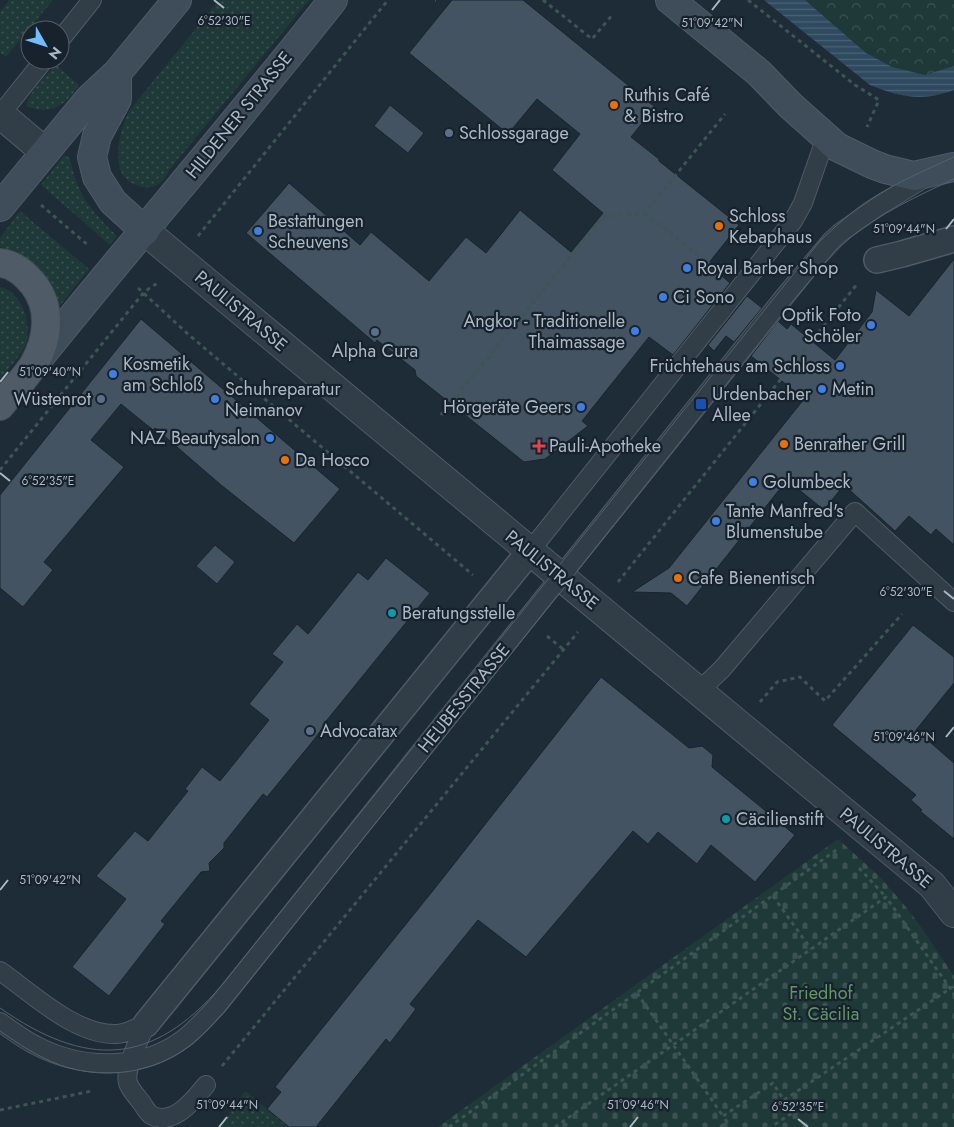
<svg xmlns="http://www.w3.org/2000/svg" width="954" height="1127" viewBox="0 0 954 1127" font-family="Jost,sans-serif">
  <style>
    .grass { fill: url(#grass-dots) }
    .cemetery { fill: url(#cemetery-stones) }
    .park { fill: url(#park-crowns) }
    .water { fill: url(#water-rules) }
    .building { fill: #435361; stroke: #19242e }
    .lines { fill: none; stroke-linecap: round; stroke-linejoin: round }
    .service-casing { stroke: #4f5b66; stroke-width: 20 }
    .pedestrian-casing { stroke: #4f5b66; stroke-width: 28 }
    .minor-casing { stroke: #4f5b66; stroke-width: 30 }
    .secondary-casing { stroke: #4f5b66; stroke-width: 30 }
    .primary-casing { stroke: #3e4954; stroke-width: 30 }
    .path { stroke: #3d5554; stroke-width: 3; stroke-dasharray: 4 4; stroke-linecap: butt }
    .service { stroke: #313d47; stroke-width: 18 }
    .pedestrian { stroke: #313d47; stroke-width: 25 }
    .minor { stroke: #313d47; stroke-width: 28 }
    .secondary { stroke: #3f4d5b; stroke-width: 28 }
    .primary { stroke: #4f5c68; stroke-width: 28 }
    .tram { stroke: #52626f; stroke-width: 1 }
    .ticks { fill: none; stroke: #abb8c5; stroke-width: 2 }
    .food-dot { fill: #e8710a; stroke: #17222c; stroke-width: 2 }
    .service-dot { fill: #5c6f8a; stroke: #17222c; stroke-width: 2 }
    .shop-dot { fill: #3f7fe0; stroke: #17222c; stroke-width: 2 }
    .transit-dot { fill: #1a4fb4; stroke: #17222c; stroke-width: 2 }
    .health-dot { fill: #e0444e; stroke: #17222c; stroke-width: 2 }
    .culture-dot { fill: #0f9aa8; stroke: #17222c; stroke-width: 2 }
    .labels { text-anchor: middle; stroke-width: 4.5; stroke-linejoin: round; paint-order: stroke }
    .poi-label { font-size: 18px; fill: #abb8c5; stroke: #17222c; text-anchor: start }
    .street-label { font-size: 18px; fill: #abb8c5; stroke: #17222c }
    .park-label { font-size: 18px; fill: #619667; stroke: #17222c }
    .ticks-label { font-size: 12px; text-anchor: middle; fill: #abb8c5; stroke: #17222c; stroke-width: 4.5; stroke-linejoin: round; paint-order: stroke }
  </style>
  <defs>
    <pattern id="grass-dots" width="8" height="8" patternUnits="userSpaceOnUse" patternTransform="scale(1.25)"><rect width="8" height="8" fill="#1f3838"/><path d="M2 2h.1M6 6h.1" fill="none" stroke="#3d5353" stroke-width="1.8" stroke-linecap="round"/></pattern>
    <pattern id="cemetery-stones" width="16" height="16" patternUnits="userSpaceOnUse" patternTransform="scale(1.25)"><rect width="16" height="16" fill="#1f3838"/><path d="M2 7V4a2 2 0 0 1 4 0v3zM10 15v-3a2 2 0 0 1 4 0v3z" fill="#3d5353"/></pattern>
    <pattern id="park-crowns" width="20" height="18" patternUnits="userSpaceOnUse" patternTransform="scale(1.25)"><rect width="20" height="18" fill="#1f3838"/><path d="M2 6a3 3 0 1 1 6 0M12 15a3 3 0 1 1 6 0" fill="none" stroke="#3d5353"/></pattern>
    <pattern id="water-rules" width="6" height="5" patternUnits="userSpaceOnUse" patternTransform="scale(1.25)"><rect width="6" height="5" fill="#2f4a60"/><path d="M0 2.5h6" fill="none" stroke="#4a6275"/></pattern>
  </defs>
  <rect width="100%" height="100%" fill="#1e2c37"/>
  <path class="grass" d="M9,0H53L6,57L0,53V12Z
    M219,0H309L170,169C167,175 162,183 155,186C141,191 124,182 120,169C115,148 121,129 129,111Z
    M56,65L79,85C65,106 51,116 26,106C31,89 44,77 56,65Z
    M64,155L70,158C77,194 91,211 117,236L110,245L41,185Z
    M20,211L89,269L59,307C51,278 30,256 0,247V238Z
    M0,287C23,291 34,329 24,348C18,359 8,369 0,379Z
    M245,1091L289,1127H220Z"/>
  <path class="cemetery" d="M838,839L881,878L905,906L919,924L954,976V1127H438Z"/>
  <path class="park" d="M764,0H954V90C921,102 901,97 870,85Z"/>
  <path class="water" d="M764,0H805L866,53L892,67L925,75L954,66V90C921,102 901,97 870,85Z"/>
  <path class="building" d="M452,0H523L655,107L631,137L659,159V161L739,225L708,264L730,283L673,355L649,337L582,421L588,426L545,459L524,462L416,376L415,370L377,340L375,343L246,233L289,183L360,245L371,232L429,281L466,237L486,253L520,210L571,252L603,213L552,170L580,134L537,99L508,134L409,53Z
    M390,105L424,133L408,153L374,126Z
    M954,259V545L936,529L931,535L909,516L895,531L844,485L824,510L787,480L687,606L671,593L632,592L669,568L804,399L751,356L778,321L787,329L791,324L835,360L872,312L876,290L909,316Z
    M747,296L762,308L734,342L726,336L714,351L708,345Z
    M141,319L340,489L294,543L221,485L155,428L153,430L121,404L91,440L124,467L44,562L53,570L23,607L0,588V495Z
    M215,545L235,562L217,584L196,566Z
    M386,558L430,593L323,725L324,726L313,741L267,797L263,794L224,843V848L209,863L210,871L201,872L161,921L165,924L109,996L72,967L126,899L96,876L135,831L148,841L188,791L185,789L202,767L220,781L269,720L249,704L283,662L272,654L297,624L308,634L358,572L368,580Z
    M913,625L954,657V683L916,730L954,763V839L920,811L922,810L911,800L916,795L832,725Z
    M601,677L689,748L702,746L713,755L712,767L795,835L755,882L711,845L697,864L658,832L648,844L633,831L526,957L478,920L410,1004L416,1009L390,1043L386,1039L316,1127H289L267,1109L281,1092L275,1087L435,888Z"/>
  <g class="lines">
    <g class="service-casing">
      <path id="service" d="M60,40L92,0
        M0,115L44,60
        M530,551L793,221L803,203L826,137
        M699,691L722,669L855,512L954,602
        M0,971C32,993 76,1036 117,1034C126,1034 138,1027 146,1024
        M0,1022C11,1030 23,1039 35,1045C82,1070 143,1071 186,1037C198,1027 208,1016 218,1005L783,298L831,241L841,232L877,207L926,177
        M146,1024C140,1039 124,1067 128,1083C130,1089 137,1097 141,1102C144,1106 147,1112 151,1115C173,1127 194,1100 206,1085"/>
    </g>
    <g class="pedestrian-casing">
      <path id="pedestrian" d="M877,260L902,254L954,239
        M146,1024L530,551"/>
    </g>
    <g class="minor-casing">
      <path id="minor" d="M0,114L45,152
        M145,231L932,885L954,913"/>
    </g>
    <g class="secondary-casing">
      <path id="secondary" d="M670,0L759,73L791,106L837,147L872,164L885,169L914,176L954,167
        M117,73V99L97,136L92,157L97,177L113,202L145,231
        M0,207L89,99L117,73L177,0
        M35,363C133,241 236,123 333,0"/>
    </g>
    <g class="primary-casing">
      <path id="primary" d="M0,263C14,264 26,275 34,285C52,309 48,339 34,364C25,379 11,392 0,406"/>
    </g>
    <path class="path" d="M435,0H436
      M543,0L592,39L613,14
      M748,0L855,85L879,100L867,127
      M41,205L89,246
      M645,213L718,271
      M198,236L388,0
      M138,288L189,335L473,575
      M441,415L603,217L645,213L725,114
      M0,470L144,292L159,282
      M618,582L858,283
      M547,636L563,649
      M760,702L777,682L800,677L825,701L902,614
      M859,868L886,897
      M773,896L811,949
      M637,993L723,1116
      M222,1066L578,632
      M784,1100L954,986
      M0,1110L92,1091
      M449,1127L839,848
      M555,1127L886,897L954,994
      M720,1127L727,1122L723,1116L773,1083L792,1113L771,1127"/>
    <use href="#service" class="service"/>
    <use href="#pedestrian" class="pedestrian"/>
    <use href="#minor" class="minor"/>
    <use href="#secondary" class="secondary"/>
    <use href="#primary" class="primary"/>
    <path class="tram" d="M0,1008C86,1068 152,1067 222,985L820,241C836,226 852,211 871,199C897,182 926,170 954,157
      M0,1031C19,1044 38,1057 60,1065C99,1079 147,1075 182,1051C198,1041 211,1026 224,1012L822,266C831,257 840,246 850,238C881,213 917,196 954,179"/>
  </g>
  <path class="ticks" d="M214,0L224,8M712,10L720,0M946,229L954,219M0,382L8,372M0,473L10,481M944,591L954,599M946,737L954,727M0,890L8,880M798,1119L808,1127M219,1127L227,1117M630,1127L638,1117"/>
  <g class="food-dot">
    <circle cx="614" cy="105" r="5"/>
    <circle cx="719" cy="226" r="5"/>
    <circle cx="784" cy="444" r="5"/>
    <circle cx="285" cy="460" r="5"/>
    <circle cx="678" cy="578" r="5"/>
  </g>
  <g class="service-dot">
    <circle cx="449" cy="133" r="5"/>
    <circle cx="375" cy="332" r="5"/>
    <circle cx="101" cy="399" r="5"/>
    <circle cx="310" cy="731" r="5"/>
  </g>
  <g class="shop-dot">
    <circle cx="258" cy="231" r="5"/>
    <circle cx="687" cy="268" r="5"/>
    <circle cx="663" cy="297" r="5"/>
    <circle cx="871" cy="325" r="5"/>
    <circle cx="635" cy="331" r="5"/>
    <circle cx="840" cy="366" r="5"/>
    <circle cx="113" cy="374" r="5"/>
    <circle cx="822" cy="389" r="5"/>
    <circle cx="215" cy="399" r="5"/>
    <circle cx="581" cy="407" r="5"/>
    <circle cx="270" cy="438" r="5"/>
    <circle cx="753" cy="482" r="5"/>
    <circle cx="716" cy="521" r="5"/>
  </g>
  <rect class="transit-dot" x="695" y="398" width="12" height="12" rx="2.5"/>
  <path class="health-dot" d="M536.5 438.5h5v5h5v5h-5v5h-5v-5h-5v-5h5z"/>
  <g class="culture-dot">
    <circle cx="392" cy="613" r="5"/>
    <circle cx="726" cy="819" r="5"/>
  </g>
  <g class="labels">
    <g class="poi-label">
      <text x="624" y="101">Ruthis Café<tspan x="624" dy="21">&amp; Bistro</tspan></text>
      <text x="459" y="139">Schlossgarage</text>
      <text x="729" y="222">Schloss<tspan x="729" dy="21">Kebaphaus</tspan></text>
      <text x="268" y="227">Bestattungen<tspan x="268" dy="21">Scheuvens</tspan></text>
      <text x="697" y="274">Royal Barber Shop</text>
      <text x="673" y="303">Ci Sono</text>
      <text x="861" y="321" text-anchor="end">Optik Foto<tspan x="861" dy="21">Schöler</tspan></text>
      <text x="625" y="327" text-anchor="end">Angkor - Traditionelle<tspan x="625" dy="21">Thaimassage</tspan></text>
      <text x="375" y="357" text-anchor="middle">Alpha Cura</text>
      <text x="123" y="370">Kosmetik<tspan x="123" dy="21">am Schloß</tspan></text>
      <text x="830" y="372" text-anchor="end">Früchtehaus am Schloss</text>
      <text x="225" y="395">Schuhreparatur<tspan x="225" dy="21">Neimanov</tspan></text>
      <text x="832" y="395">Metin</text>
      <text x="712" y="400">Urdenbacher<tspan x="712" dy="21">Allee</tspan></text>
      <text x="91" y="405" text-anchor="end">Wüstenrot</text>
      <text x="571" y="413" text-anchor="end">Hörgeräte Geers</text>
      <text x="260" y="444" text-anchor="end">NAZ Beautysalon</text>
      <text x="794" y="450">Benrather Grill</text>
      <text x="549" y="452">Pauli-Apotheke</text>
      <text x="295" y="466">Da Hosco</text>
      <text x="763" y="488">Golumbeck</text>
      <text x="726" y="517">Tante Manfred's<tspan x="726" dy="21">Blumenstube</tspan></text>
      <text x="688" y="584">Cafe Bienentisch</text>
      <text x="402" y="619">Beratungsstelle</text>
      <text x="320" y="737">Advocatax</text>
      <text x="736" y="825">Cäcilienstift</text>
    </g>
    <g class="street-label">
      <text transform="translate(239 115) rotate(-51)" y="6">HILDENER STRASSE</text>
      <text transform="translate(241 311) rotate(40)" y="6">PAULISTRASSE</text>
      <text transform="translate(552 570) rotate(39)" y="6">PAULISTRASSE</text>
      <text transform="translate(464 698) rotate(-51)" y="6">HEUBESSTRASSE</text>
      <text transform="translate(886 848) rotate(40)" y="6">PAULISTRASSE</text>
    </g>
    <g class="park-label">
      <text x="821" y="999">Friedhof<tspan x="821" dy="21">St. Cäcilia</tspan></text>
    </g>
  </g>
  <g class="ticks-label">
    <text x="224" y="25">6°52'30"E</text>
    <text x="712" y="27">51°09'42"N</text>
    <text x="904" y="233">51°09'44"N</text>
    <text x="50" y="376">51°09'40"N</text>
    <text x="48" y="485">6°52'35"E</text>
    <text x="906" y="596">6°52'30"E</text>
    <text x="904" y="741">51°09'46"N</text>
    <text x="50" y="884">51°09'42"N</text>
    <text x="227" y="1109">51°09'44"N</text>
    <text x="638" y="1109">51°09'46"N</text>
    <text x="798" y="1111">6°52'35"E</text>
  </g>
  <g transform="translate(45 45) rotate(129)"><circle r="24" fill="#17222c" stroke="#525e69"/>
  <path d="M0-4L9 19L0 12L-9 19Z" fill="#75bcff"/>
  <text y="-8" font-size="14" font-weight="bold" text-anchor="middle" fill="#abb8c5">N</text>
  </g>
</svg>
